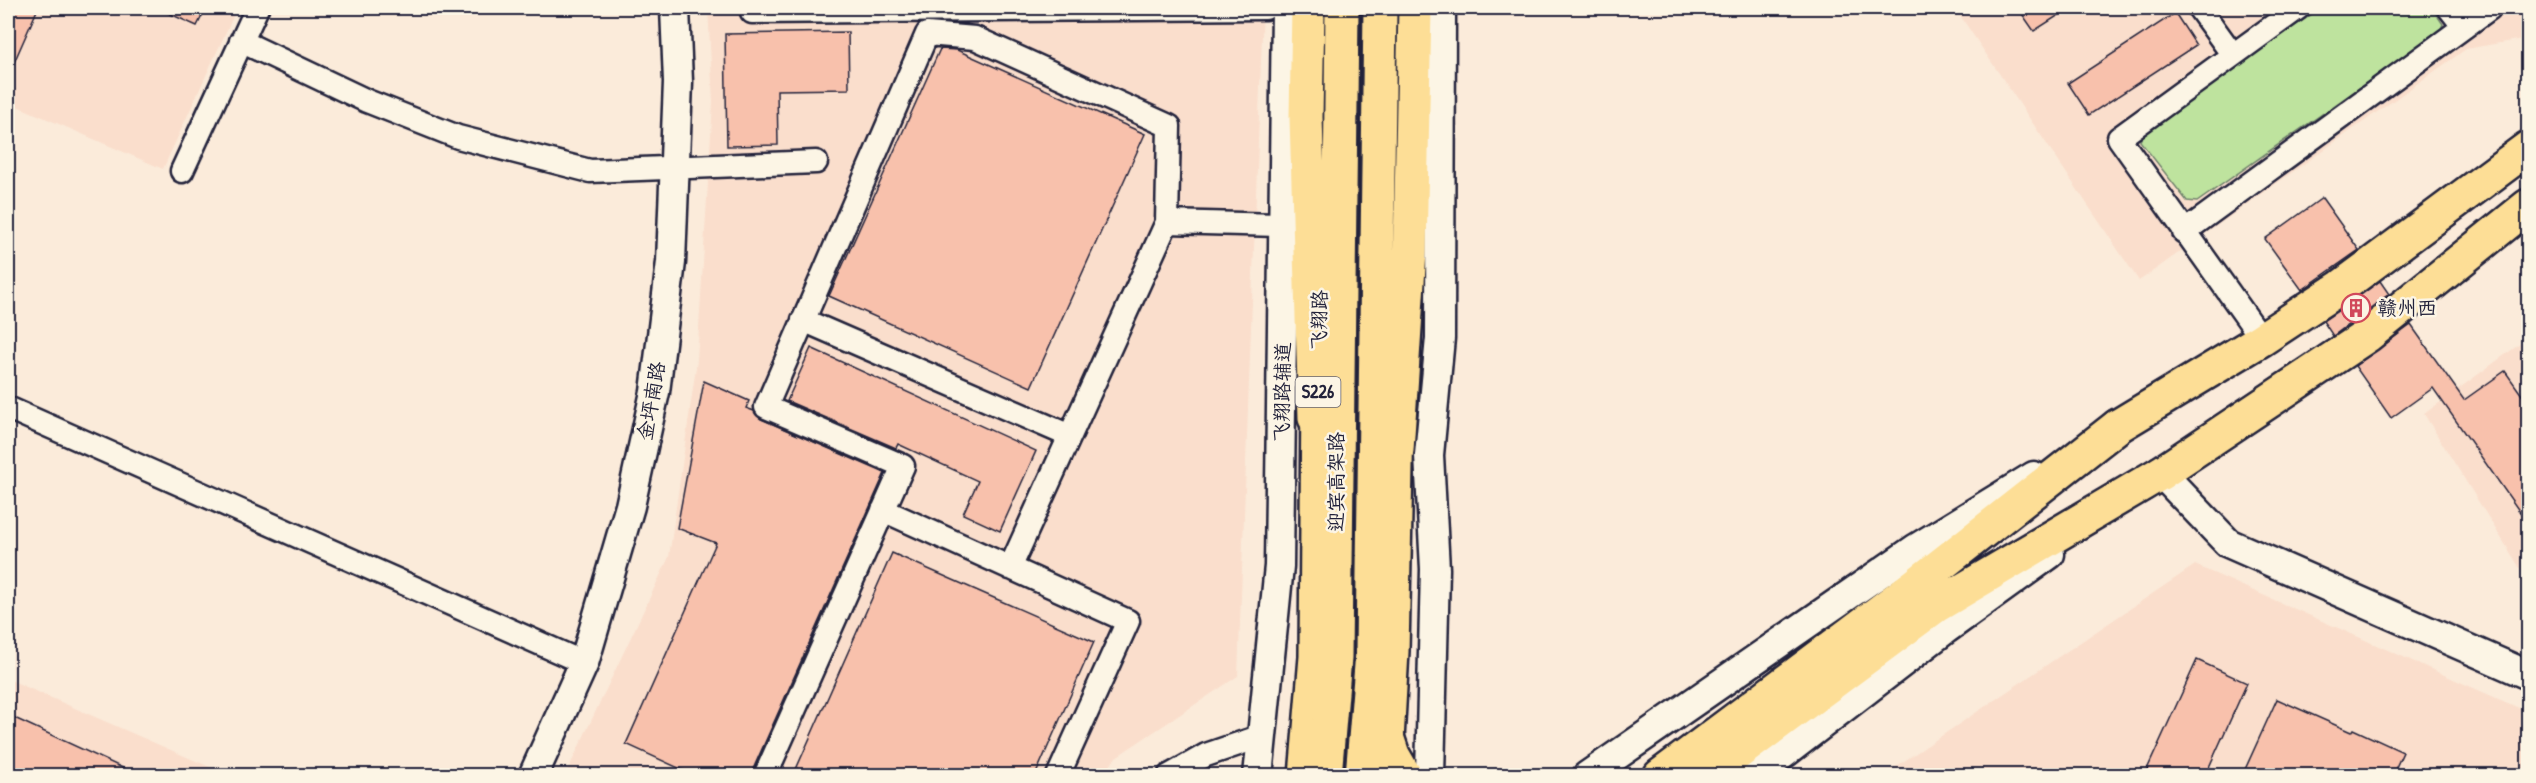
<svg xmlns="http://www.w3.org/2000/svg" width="2536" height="783" viewBox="0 0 2536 783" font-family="'Patrick Hand','LXGW WenKai TC',sans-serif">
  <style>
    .built { fill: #fadecc }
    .green { fill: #bee39e; stroke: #70826c; stroke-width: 1.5 }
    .building { fill: #f8c1ac; stroke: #22223b; stroke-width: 1.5 }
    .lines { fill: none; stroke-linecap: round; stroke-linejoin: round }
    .minor-casing { stroke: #22223b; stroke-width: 27 }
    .tertiary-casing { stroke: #22223b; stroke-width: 33 }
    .primary-casing { stroke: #22223b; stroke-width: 38 }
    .trunk-casing { stroke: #22223b; stroke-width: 38 }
    .motorway-casing { stroke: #22223b; stroke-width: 38 }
    .minor { stroke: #fcf5e5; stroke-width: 22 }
    .tertiary { stroke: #fcf5e5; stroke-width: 28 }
    .primary { stroke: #fdde96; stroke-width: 33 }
    .trunk { stroke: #fdde96; stroke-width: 33 }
    .motorway { stroke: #fdde96; stroke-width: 33 }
    .labels { text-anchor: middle; stroke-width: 5; stroke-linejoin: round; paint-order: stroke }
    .shield { fill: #fcf5e5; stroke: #63616e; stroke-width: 1.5 }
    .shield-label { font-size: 18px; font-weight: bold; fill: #22223b }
    .poi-label { font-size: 20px; fill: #22223b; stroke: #fcf5e5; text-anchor: start }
    .street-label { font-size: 20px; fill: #22223b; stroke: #fcf5e5 }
  </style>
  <rect width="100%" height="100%" fill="#fbebda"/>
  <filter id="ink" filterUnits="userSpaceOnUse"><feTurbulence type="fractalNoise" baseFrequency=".0167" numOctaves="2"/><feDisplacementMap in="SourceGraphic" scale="12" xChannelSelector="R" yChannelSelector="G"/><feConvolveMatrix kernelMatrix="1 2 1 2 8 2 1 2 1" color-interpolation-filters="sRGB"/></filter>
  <g filter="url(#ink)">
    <path class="built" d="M8,8H237L163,169L8,102Z
      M708,8H1263L1238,676L1116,757L1104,775L565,776L669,557L697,360L713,102Z
      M1955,8H2528V38L2466,49L2139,281Z
      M2528,338V581L2424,414Z
      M2195,565L2528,712V775L1882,776Z
      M8,679L228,775H8Z"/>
    <path class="green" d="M2321,8H2432L2443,24L2440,31L2197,202L2187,201L2140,141L2144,131Z"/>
    <path class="building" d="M8,8H38L8,76Z
      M157,8H206L197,26Z
      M2018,8H2070L2034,31Z
      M2175,13L2196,45L2089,115L2068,83Z
      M848,32L849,89L777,90L778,145L727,146L725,34Z
      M940,49L957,50L1145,134L1031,387L829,296Z
      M2322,198L2359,250L2302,290L2265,239Z
      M2380,281L2389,294L2333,336L2323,321Z
      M2411,325L2464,400L2505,371L2529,405V525L2433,388L2391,418L2355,366Z
      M811,348L1036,451L1000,531L963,514L978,481L898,444L896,448L787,401Z
      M704,381L749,401L746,408L754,411L761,419L885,473L750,776H696L626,744L716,543L677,528Z
      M892,553L1094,642L1035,776H793Z
      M2197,660L2247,683L2205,776H2144Z
      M2277,699L2351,732L2353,729L2403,752L2392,776H2242Z
      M8,715L140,776H8Z"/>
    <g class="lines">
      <g class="minor-casing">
        <path id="minor" d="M2199,8L2233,55
          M2449,8L2464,27
          M752,12L1265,8
          M241,41L367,101L458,137L590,171L816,162
          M182,171L257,8
          M1167,222L1283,225
          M2184,232L2490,8
          M803,320L1070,436
          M2262,339L2119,138L2298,8
          M8,408L584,663
          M883,510L1128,621L1058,776
          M765,776L903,466L766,407L927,34L975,38L1169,126L1167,222L1010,568
          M1169,776L1206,755L1262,736"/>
      </g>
      <g class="tertiary-casing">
        <path id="tertiary" d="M2143,486L2161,473L2228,543L2528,675
          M533,776L584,663L630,506L655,392L671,262L678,82L675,8
          M1258,776L1279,566L1286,8
          M1430,776L1435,569L1429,455L1440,338L1441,8
          M1587,776L1915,549L2034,476
          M1755,776L1946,629L2050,554"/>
      </g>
      <g class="primary-casing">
        <path id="primary" d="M1306,776L1316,657L1318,390
          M1385,776L1392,651L1397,421"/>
      </g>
      <g class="trunk-casing">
        <path id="trunk" d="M1308,8L1306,117L1315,418
          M1397,450L1410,251L1415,8
          M1387,737L1393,755L1405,776
          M1325,776L1335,657L1342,8
          M1362,776L1372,653L1380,8
          M1660,776L1915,585L2118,426
          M1707,776L1936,606L2161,473"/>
      </g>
      <g class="motorway-casing">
        <path id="motorway" d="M2118,426L2262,339L2341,287L2528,148
          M2161,473L2368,335L2528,206"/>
      </g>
      <use href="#minor" class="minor"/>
      <use href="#tertiary" class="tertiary"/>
      <use href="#primary" class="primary"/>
      <use href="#trunk" class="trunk"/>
      <use href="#motorway" class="motorway"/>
    </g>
  </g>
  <defs>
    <g id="building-ring" transform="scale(1.5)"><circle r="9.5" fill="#fcf5e5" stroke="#d1495b" stroke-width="1.5"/><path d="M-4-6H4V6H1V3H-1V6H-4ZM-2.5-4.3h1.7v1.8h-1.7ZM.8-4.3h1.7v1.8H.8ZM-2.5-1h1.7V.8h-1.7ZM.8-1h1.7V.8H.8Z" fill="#d1495b"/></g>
  </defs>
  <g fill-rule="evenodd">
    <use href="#building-ring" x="2356" y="308"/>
  </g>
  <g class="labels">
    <rect class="shield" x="1295.5" y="377" width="45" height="30" rx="4.5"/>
    <g class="shield-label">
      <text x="1318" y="398">S226</text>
    </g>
    <g class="poi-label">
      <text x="2377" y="315">赣州西</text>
    </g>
    <g class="street-label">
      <text transform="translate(1319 320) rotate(-89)" y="7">飞翔路</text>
      <text transform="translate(1282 392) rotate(-89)" y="7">飞翔路辅道</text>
      <text transform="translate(651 401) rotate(-80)" y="7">金坪南路</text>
      <text transform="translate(1336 482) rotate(-90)" y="7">迎宾高架路</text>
    </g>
  </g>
  <rect width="2536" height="783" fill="none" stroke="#fcf5e5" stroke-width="30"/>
  <rect x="15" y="15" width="2506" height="753" fill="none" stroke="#22223b" stroke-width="2" filter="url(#ink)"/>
</svg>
